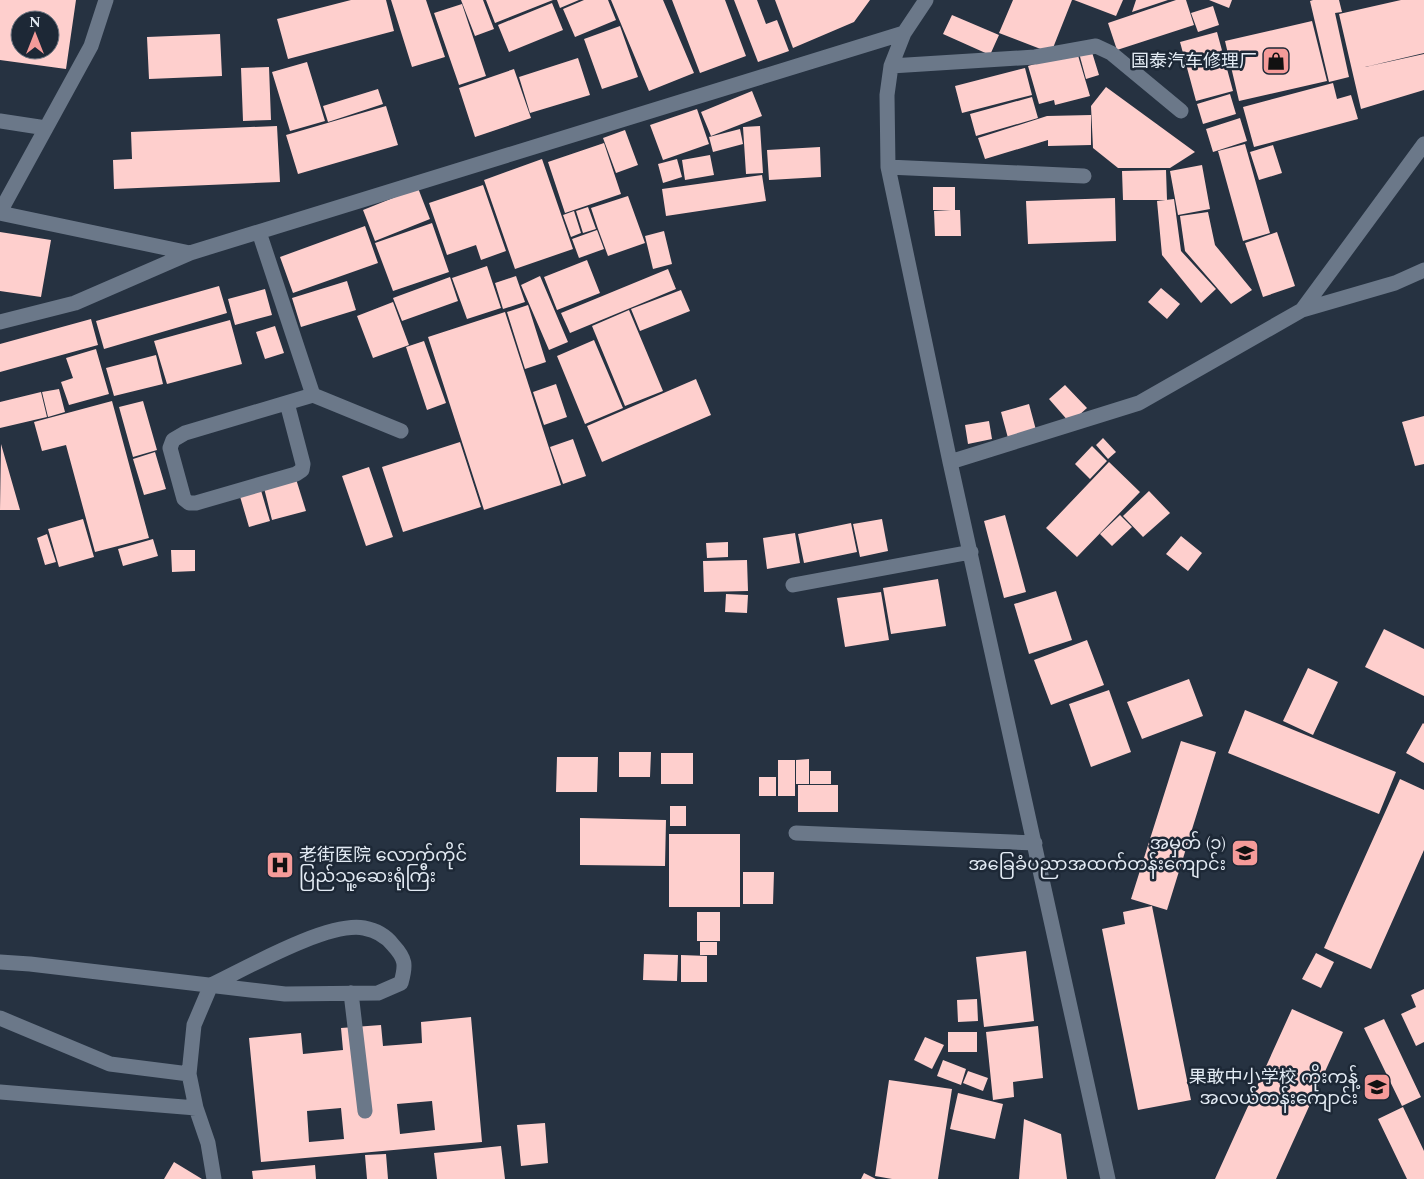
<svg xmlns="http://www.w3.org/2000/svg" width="1424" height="1179" viewBox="0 0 1424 1179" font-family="Spectral,'Noto Sans SC','Noto Sans Myanmar',serif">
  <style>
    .building { fill: #fecfcd; fill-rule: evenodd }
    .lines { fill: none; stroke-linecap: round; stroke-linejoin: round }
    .minor { stroke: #6b7889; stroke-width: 15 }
    .labels { text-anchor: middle; stroke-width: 5; stroke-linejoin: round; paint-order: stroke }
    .poi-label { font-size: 18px; fill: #e3ebf4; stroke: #1d2836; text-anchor: end }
  </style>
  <rect width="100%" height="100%" fill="#263241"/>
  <path class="building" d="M0,0H76L66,69L0,60ZM20,20H50V50H20Z
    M351,0H386L394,31L288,59L277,19Z
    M391,0H426L445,57L412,67Z
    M461,0H483L494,29L475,36Z
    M486,0H553L495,23Z
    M557,0H579L560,8Z
    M584,0H608L616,20L575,37L563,9Z
    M611,0H663L694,73L649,91Z
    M672,0H725L746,56L700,73Z
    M734,0H757L766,24L777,20L789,51L758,62Z
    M775,0H870L854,22L793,48Z
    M1013,0H1072L1051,53L999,33Z
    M1074,0H1123L1116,16Z
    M1136,0H1168L1132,12Z
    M1176,0H1186L1194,25L1117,50L1108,23Z
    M1209,0H1232L1229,8Z
    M1313,0H1339L1342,12L1335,13L1349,77L1329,82L1310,1Z
    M1401,0H1424V53L1365,67L1424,54V90L1361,109L1339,14Z
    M552,3L563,30L509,52L498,25Z
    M462,4L486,76L459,85L434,13Z
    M1213,6L1219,25L1198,32L1191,13Z
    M952,15L999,35L990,55L943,34Z
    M1312,21L1327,81L1239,101L1225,41Z
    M620,26L638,77L602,89L584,39Z
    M1217,32L1233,91L1196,101L1180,42Z
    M220,34L222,76L149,79L147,37Z
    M1091,49L1099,75L1086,79L1079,53Z
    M1077,52L1090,96L1055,105L1054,100L1039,104L1028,66Z
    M578,58L590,95L530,113L519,77Z
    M307,62L325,121L290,131L272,72Z
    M269,67L271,120L243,121L241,68Z
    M1025,68L1032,95L962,113L955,86Z
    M514,69L531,118L475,137L459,88Z
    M1333,83L1337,99L1351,95L1358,119L1254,147L1243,107Z
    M1106,87L1195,152L1170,168H1118L1093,148L1091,106Z
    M378,89L383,104L328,122L323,106Z
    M752,91L762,116L711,136L701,112Z
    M1230,94L1236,114L1203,124L1197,104Z
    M1032,97L1038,118L976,136L970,114Z
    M386,106L398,145L298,174L286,135Z
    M697,109L709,144L663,160L650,125Z
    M1091,115V145L1048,146V140L985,159L978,138L1047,116Z
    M1240,118L1247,141L1213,152L1206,129Z
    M277,126L280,182L114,189L113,160L132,159L131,132Z
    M760,126L763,173L746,174L743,127Z
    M740,129L743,144L713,152L709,137Z
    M625,130L638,165L616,173L603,138Z
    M604,143L621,194L565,213L548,162Z
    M1245,144L1270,233L1243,241L1218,151Z
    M1273,145L1282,173L1259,180L1250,152Z
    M820,147L821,177L769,180L767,150Z
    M710,155L714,175L685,180L682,160Z
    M542,159L573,249L515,269L484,180Z
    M677,159L682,177L663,183L658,164Z
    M1202,165L1210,209L1178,215L1170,171Z
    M1166,170L1167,200H1123L1122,171Z
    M762,175L766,201L666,216L662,189Z
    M483,185L506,251L481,260L476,245L447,255L429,203Z
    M933,187H955V210H960L961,236H935L934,211L951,210H933Z
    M418,188L430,219L375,241L363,210Z
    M628,196L645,243L608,256L598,229L601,228L598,229L591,208Z
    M1115,198L1116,241L1028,244L1026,201Z
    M1174,199L1181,251L1216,289L1201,303L1162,255L1157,201Z
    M588,207L596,229L583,233L576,211Z
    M574,211L581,233L571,237L563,215Z
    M1208,212L1215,245L1252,290L1231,304L1185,251L1180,216Z
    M432,223L449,272L393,291L375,243Z
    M365,226L378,263L293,293L280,257Z
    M597,230L604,249L579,258L572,239Z
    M664,231L672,264L653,269L645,236Z
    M0,232L51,240L41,297L0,291Z
    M1277,232L1295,286L1263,297L1245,243Z
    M587,260L600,293L557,310L544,277Z
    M487,266L501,308L467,319L452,278Z
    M668,269L676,289L570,333L561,313Z
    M516,276L525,302L503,309L495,283Z
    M540,276L568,342L549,350L521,285Z
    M450,277L458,301L402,321L393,298Z
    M347,281L356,310L301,327L292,298Z
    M219,286L227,313L104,349L96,321Z
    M1161,288L1180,304L1167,319L1148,302Z
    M265,289L272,315L235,325L228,299Z
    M681,290L690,311L640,331L631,309Z
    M393,302L409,345L373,358L357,316Z
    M528,305L546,362L525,369L507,312Z
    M629,310L663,391L625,406L592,326Z
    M505,312L561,485L484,510L428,337Z
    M91,319L98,345L0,372V344Z
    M230,320L242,364L167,384L154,341Z
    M275,326L284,353L265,359L256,332Z
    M594,340L623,408L585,424L557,356Z
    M424,341L446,403L427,410L406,347Z
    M96,349L109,394L69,405L61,382L73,378L66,358Z
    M156,355L163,384L114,396L106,368Z
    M696,379L711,415L602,462L587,426Z
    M556,384L567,417L544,425L533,392Z
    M1065,385L1087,408L1070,423L1049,399Z
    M59,389L65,412L48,417L42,392Z
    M41,392L47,417L0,428V402Z
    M112,401L149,538L95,552L66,445L42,451L34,422Z
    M143,401L157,450L133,457L119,407Z
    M1029,404L1036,430L1008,438L1001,412Z
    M1424,416V464L1415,466L1402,422Z
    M989,421L992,439L968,444L965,425Z
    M1103,438L1116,452L1108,459L1096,445Z
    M573,439L586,476L563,484L550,447Z
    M460,442L481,507L403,532L382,467Z
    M1,444L20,510H0Z
    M1092,446L1107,461L1090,479L1075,464Z
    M155,452L166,489L144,495L133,459Z
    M1109,462L1140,492L1077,557L1046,528Z
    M369,467L393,537L366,546L342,476Z
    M296,479L306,511L272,520L264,488Z
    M260,487L270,521L249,527L239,493Z
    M1149,491L1170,513L1143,537L1123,516Z
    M1005,515L1026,592L1004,598L984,521Z
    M1120,515L1132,527L1112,546L1100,534Z
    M83,519L94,557L59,567L48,529Z
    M882,519L888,551L860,557L853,524Z
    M851,523L857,552L804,563L798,534Z
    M795,533L800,563L767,569L763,538Z
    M47,534L56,562L45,565L37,538Z
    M1181,536L1202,553L1188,571L1166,554Z
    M153,539L158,556L123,566L118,549Z
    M728,542V557L707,558L706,543Z
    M171,550H195V571L172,572Z
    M747,560L748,591L704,592L703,561Z
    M938,579L946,626L891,634L883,588Z
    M1056,591L1072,640L1029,654L1014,604Z
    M881,592L889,640L845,647L837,598Z
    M726,594L748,595L747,613L725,612Z
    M1384,629L1424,649V696L1365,667Z
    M1087,640L1104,685L1051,705L1034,660Z
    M1308,668L1338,682L1313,735L1283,721Z
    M1189,679L1203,716L1142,739L1127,702Z
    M1109,690L1131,752L1091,767L1069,704Z
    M1245,710L1396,772L1379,814L1228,753Z
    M1423,723L1424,724V763L1406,753Z
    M1181,741L1216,752L1167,910L1131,899Z
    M619,752H651L650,777H619Z
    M661,753H693V784H661Z
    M557,757H598L597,792H556Z
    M809,759V784H796V760Z
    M778,760H795V796H778Z
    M810,771H831V784H810Z
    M759,777H776V796H759Z
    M1400,779L1424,790V850L1371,969L1324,948Z
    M798,785H838V812H798Z
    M670,806H686V826H670Z
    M580,818L666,820L665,866L580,865Z
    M669,834H740V907H669Z
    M743,872H774L773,904H743Z
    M1152,906L1191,1100L1138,1110L1102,929L1125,924L1123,912Z
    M697,912H720V941H697Z
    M700,942H717V955H700Z
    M1026,951L1034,1021L984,1027L976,957Z
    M1316,953L1334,962L1321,988L1302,979Z
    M644,954L678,955L677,981L643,980Z
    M681,955L707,956V982H681Z
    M1424,989V1042L1416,1046L1401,1014L1416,1007L1411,995Z
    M977,999L978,1021L958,1022L957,1000Z
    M1292,1009L1343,1032L1276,1179H1215Z
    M471,1017L482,1142L261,1162L249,1038L301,1033L303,1054L343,1050L341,1028L381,1025L383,1046L422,1043L421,1022ZM432,1101L435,1130L400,1134L397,1104ZM341,1108L344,1139L309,1142L307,1111Z
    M1384,1019L1421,1097L1402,1106L1364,1028Z
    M1038,1026L1043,1078L1013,1082L1014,1097L993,1100L986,1032Z
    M948,1032H977V1052H948Z
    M925,1037L944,1045L932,1069L914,1060Z
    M943,1060L966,1069L961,1085L937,1076Z
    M968,1071L988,1078L983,1091L963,1083Z
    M889,1080L952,1089L938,1179H892L875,1176Z
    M958,1093L1003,1104L995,1139L950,1129Z
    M1403,1107L1424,1151V1179H1407L1378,1119Z
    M1024,1119L1061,1134L1067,1179H1019Z
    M545,1123L548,1163L521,1166L517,1125Z
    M501,1146L505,1179H437L434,1153Z
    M386,1154L388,1179H367L365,1155Z
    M174,1162L202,1179H164Z
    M315,1165L316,1179H253L252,1171Z
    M864,1173L876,1179H861Z"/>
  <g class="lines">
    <path class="minor" d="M926,0L904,33L891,66L887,95L888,167L950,462L1108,1179
      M891,66L1035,57L1096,46L1111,53L1181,111
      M0,121L46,128
      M888,167L1084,176
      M0,212L91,46L106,0
      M0,213L190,253
      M259,232L313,395
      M1302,310L1395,283L1424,270
      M0,322L75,303L190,253L904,33
      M287,403L303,464L302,470L296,474L196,503H189L184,499L170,448L173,440L185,433L313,395L401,431
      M950,462L1139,403L1302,310L1424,144
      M793,585L971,552
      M796,833L1035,843
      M0,962L30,964L285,994L378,993L401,983C406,965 406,959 393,945C386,936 375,930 364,928C328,921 245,969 211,985L194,1025L189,1074L196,1108L208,1143L214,1179
      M351,993L365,1111
      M0,1018L110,1064L189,1074
      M0,1092L196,1108"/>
  </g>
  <defs>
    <g id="shop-square" transform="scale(1.4375)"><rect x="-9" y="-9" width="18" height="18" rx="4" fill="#f59b99" stroke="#1d2836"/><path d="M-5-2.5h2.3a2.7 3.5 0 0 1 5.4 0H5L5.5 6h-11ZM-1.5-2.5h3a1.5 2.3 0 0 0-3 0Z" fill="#111"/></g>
    <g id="school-square" transform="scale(1.4375)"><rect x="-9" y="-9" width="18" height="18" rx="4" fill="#f59b99" stroke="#1d2836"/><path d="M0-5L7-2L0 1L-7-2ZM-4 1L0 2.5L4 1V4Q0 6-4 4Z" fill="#111"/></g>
    <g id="hospital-square" transform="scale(1.4375)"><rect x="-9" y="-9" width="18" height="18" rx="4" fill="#f59b99" stroke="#1d2836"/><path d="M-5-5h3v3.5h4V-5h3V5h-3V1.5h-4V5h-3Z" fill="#111"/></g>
  </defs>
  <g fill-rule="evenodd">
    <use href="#shop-square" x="1276" y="61"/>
    <use href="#school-square" x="1245" y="853"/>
    <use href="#hospital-square" x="280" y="865"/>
    <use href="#school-square" x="1377" y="1087"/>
  </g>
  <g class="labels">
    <g class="poi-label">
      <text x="1257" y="67">国泰汽车修理厂</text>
      <text x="1226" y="849">အမှတ် (၁)<tspan x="1226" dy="21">အခြေခံပညာအထက်တန်းကျောင်း</tspan></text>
      <text x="299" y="861" text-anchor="start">老街医院 လောက်ကိုင်<tspan x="299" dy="21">ပြည်သူ့ဆေးရုံကြီး</tspan></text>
      <text x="1358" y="1083">果敢中小学校 ကိုးကန့်<tspan x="1358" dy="21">အလယ်တန်းကျောင်း</tspan></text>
    </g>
  </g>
  <g transform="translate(35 35)"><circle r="24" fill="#1d2836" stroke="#6c7682"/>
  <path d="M0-4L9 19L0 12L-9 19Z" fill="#f59b99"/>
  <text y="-8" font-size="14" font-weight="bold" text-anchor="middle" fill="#e3ebf4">N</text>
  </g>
</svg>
